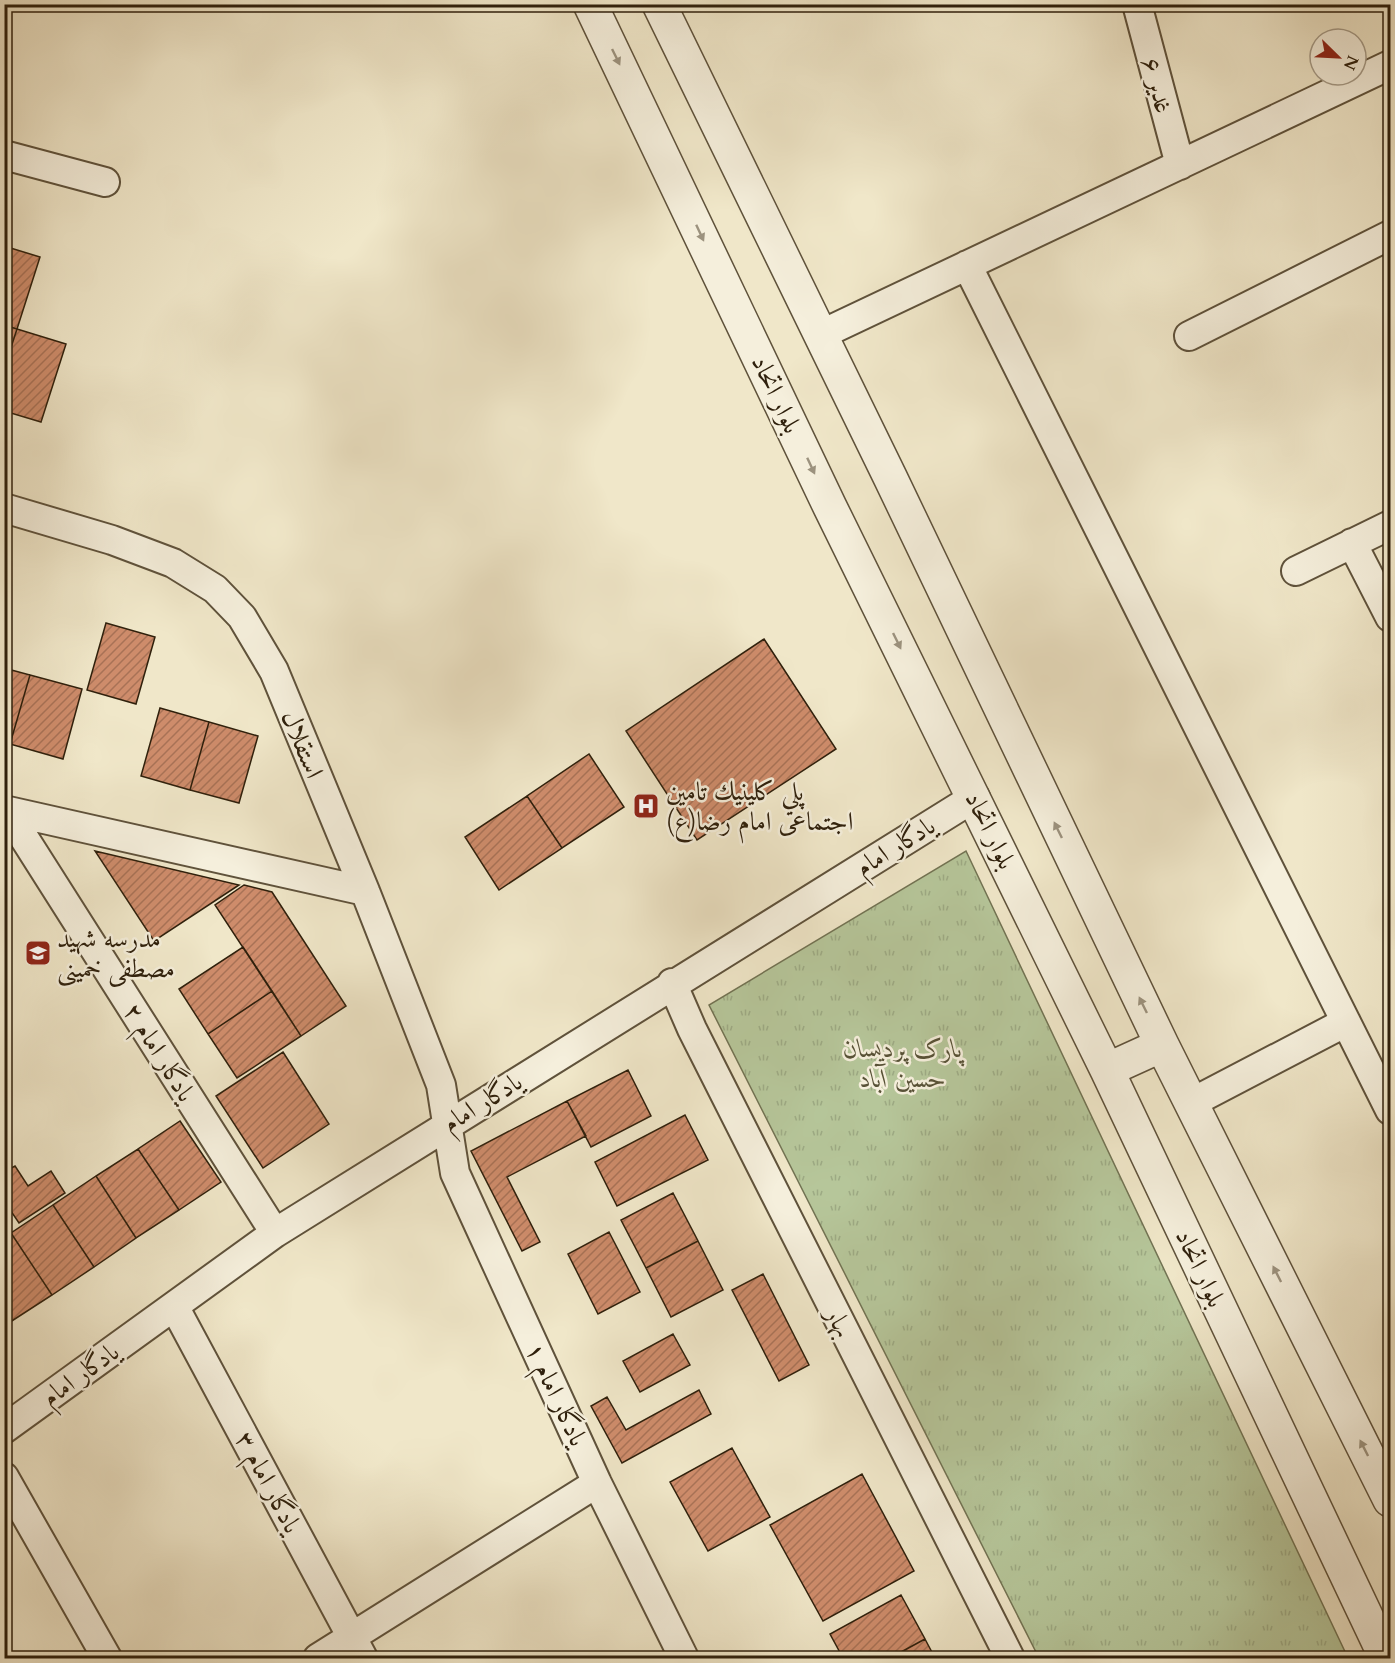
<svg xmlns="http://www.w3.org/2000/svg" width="1395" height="1663" viewBox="0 0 1395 1663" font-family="Cardo,Amiri,serif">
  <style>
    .park { fill: url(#park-tufts); stroke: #727353; stroke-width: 1.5 }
    .building { fill: url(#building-hatch); stroke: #2f200c; stroke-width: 1.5 }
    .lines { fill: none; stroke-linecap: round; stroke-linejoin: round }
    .minor-casing { stroke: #5f523b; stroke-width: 32 }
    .tertiary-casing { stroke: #5f523b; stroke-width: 36 }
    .minor { stroke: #f5efdc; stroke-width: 28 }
    .tertiary { stroke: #f5efdc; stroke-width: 33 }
    .oneway { fill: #9c927e }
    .labels { text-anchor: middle; stroke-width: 5; stroke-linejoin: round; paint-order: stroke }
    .street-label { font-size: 26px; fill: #2f200c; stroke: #f5efdc }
    .poi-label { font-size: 26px; fill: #2f200c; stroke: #f5efdc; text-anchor: start }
    .park-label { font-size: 26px; font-style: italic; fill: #585237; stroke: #f5efdc }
  </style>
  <defs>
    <pattern id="park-tufts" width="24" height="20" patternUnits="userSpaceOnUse" patternTransform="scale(1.5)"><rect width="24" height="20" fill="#b6c69a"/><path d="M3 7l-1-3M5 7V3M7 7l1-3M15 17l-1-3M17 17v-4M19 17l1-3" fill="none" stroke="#9daa84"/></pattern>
    <pattern id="building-hatch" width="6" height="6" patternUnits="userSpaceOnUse" patternTransform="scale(1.5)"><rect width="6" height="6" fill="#ce8c6b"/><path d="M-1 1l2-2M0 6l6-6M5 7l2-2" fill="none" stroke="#a87256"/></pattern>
  </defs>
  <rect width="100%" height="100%" fill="#f0e7c9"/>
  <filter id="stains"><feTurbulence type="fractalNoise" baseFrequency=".00333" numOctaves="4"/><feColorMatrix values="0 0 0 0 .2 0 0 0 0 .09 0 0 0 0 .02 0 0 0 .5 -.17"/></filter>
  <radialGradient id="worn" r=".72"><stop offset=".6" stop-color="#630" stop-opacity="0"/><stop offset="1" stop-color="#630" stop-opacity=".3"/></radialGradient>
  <path class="park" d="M966,851L1348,1658H1039L709,1005Z"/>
  <path class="building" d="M4,246L40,257L17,329L4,325Z
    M4,325L17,329L4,369Z
    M17,329L66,344L41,422L4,411V369Z
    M106,623L155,637L136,704L87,690Z
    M764,639L836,749L697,840L626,731Z
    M4,668L30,675L10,744L4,743Z
    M30,675L82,689L63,759L10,744Z
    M160,708L209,722L190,790L141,776Z
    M209,722L258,736L239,803L190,790Z
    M589,754L624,807L562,848L527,796Z
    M527,796L562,848L499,890L465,837Z
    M95,851L239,885L154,941Z
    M244,885L272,892L346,1006L301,1036L215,905Z
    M243,947L272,991L208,1034L179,989Z
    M272,991L301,1036L237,1078L208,1034Z
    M283,1052L329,1124L263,1168L216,1096Z
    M628,1070L651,1116L591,1147L567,1101Z
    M567,1101L586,1136L507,1177L540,1242L522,1251L471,1151Z
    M685,1115L708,1160L617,1206L595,1162Z
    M180,1121L221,1182L179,1210L138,1149Z
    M138,1149L179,1210L136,1238L96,1176Z
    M15,1166L28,1186L51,1171L65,1193L19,1223L4,1201V1172Z
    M96,1176L136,1238L94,1267L53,1205Z
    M673,1193L698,1241L646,1268L621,1220Z
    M53,1205L94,1267L52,1295L11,1233Z
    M609,1232L640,1292L598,1314L568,1254Z
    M11,1233L52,1295L4,1326V1237Z
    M698,1241L723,1290L671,1317L646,1268Z
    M763,1274L809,1365L779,1381L732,1290Z
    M673,1334L690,1365L640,1392L623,1361Z
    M699,1390L711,1414L622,1463L591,1406L607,1397L626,1430Z
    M732,1448L770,1517L708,1551L670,1482Z
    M862,1474L914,1571L823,1621L770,1525Z
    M901,1595L925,1639L890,1658H843L830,1634Z
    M925,1639L935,1658H890Z"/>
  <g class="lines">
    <g class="minor-casing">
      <path id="minor" d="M1137,4L1180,165
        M4,155L105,182
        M967,265L1390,1110
        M820,335L1390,65
        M1189,336L1390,235
        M4,508L112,540L173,563L215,589L242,617L274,671L365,891L441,1085L455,1173L597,1483L684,1658
        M1352,543L1390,617
        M1296,571L1390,525
        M4,810L365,891
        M7,811L275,1233
        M672,983L692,1029L1010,1658
        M1191,1103L1346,1022
        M174,1306L363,1658
        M4,1429L275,1233L975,797
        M4,1477L107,1658
        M318,1658L597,1483"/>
    </g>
    <g class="tertiary-casing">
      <path id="tertiary" d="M590,4L830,507L1107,1070L1386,1658
        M659,4L890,477L1162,1045L1390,1500
        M1107,1070L1162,1045"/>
    </g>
    <use href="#minor" class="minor"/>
    <use href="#tertiary" class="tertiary"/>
  </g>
  <defs><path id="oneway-solid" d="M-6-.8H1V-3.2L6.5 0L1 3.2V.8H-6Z" transform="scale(1.5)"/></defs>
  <g class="oneway">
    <use href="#oneway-solid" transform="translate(616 57) rotate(64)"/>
    <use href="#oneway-solid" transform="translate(700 233) rotate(65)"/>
    <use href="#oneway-solid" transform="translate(811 466) rotate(65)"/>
    <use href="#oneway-solid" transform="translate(897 641) rotate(64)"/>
    <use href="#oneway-solid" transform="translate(1058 830) rotate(-116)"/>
    <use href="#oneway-solid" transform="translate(1143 1005) rotate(-116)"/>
    <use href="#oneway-solid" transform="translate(1277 1274) rotate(-117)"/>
    <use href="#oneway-solid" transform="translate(1364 1448) rotate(-117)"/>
  </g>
  <defs>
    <g id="hospital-square" transform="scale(1.35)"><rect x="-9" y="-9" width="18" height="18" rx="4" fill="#8f2418" stroke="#f5efdc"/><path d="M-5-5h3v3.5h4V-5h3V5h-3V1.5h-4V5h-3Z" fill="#fff"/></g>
    <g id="school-square" transform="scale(1.35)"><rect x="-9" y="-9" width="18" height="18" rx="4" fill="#8f2418" stroke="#f5efdc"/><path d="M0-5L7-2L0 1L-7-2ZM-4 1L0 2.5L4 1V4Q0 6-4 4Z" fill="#fff"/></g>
  </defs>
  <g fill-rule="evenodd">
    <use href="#hospital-square" x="646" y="806"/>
    <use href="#school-square" x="38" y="953"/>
  </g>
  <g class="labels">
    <g class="street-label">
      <text transform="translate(1158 85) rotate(75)" y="9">غدیر ۶</text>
      <text transform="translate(777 394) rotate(65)" y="9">بلوار اتحاد</text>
      <text transform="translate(303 744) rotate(68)" y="9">استقلال</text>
      <text transform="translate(991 830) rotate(64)" y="9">بلوار اتحاد</text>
      <text transform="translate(895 846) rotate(-32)" y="9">یادگار امام</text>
      <text transform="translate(160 1052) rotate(58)" y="9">یادگار امام ۲</text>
      <text transform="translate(482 1102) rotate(-32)" y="9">یادگار امام</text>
      <text transform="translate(1201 1268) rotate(65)" y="9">بلوار اتحاد</text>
      <text transform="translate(840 1322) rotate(63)" y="9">بهار</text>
      <text transform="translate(80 1374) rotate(-36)" y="9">یادگار امام</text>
      <text transform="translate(557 1394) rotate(65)" y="9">یادگار امام ۱</text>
      <text transform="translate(269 1482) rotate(62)" y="9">یادگار امام ۳</text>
    </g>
    <g class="poi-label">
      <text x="666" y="800">پلي كلينيك تامین<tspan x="666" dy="30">اجتماعی امام رضا(ع)</tspan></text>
      <text x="57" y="947">مدرسه شهید<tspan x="57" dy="30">مصطفی خمینی</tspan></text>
    </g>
    <g class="park-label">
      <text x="903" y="1057">پارک پردیسان<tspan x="903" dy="30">حسین آباد</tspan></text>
    </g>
  </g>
  <rect width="1395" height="1663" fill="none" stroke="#f0e7c9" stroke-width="24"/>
  <rect x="6" y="6" width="1383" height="1651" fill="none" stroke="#2f200c" stroke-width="3"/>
  <rect x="12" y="12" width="1371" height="1639" fill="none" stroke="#2f200c" stroke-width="1.5"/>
  <g transform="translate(1338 57) rotate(114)"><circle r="28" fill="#f5efdc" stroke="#a69c89" stroke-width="1.5"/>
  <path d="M0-4.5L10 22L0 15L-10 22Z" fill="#8f2418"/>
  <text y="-9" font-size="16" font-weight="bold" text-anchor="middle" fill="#2f200c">N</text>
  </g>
  <rect width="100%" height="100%" filter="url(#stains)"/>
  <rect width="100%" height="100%" fill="url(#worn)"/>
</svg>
